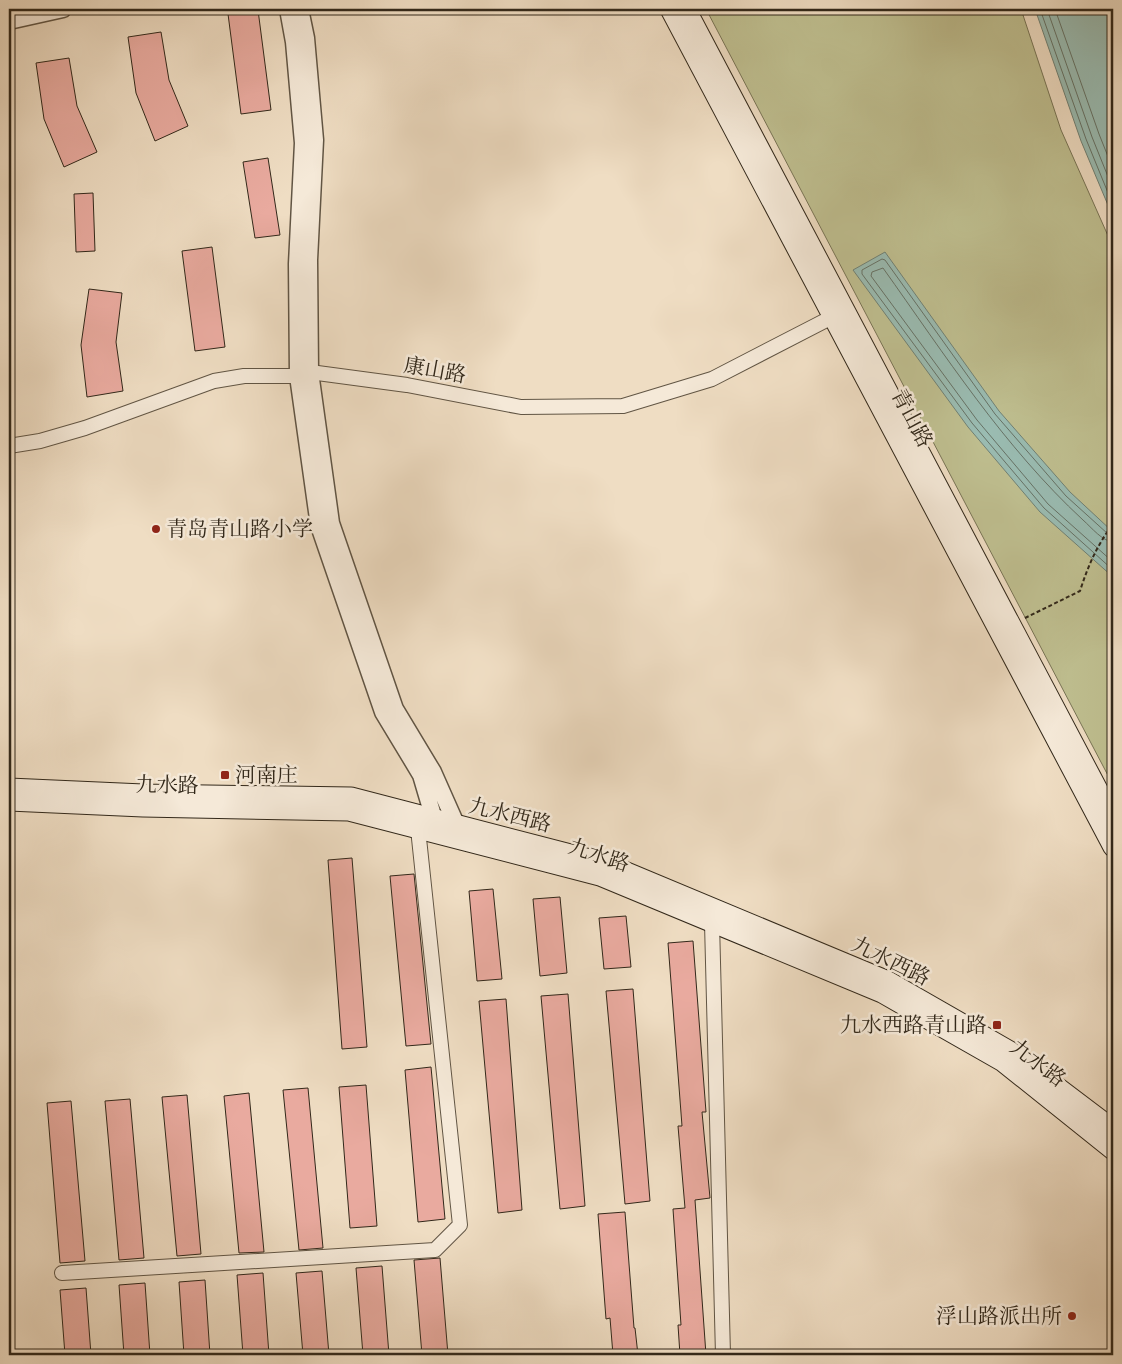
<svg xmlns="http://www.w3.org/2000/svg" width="1122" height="1364" viewBox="0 0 1122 1364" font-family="'IM FELL Double Pica','Noto Serif SC',serif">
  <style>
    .green { fill: #bfbf90; stroke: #787455 }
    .water { fill: #9abcb2; stroke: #708175 }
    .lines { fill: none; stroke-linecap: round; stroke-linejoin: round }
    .shore { stroke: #667266; stroke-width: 1 }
    .building { fill: #e9aa9f; stroke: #32281a }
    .minor-casing { stroke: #615544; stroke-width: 16 }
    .tertiary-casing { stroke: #615544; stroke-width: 19 }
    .secondary-casing { stroke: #32281a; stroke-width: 21 }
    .path { stroke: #32281a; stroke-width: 2; stroke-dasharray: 4 2.5; stroke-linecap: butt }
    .minor { stroke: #f5e9d8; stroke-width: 14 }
    .tertiary { stroke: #f5e9d8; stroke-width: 16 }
    .secondary { stroke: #f5e9d8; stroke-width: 19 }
    .poi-dot { fill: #8f2418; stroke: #f5e9d8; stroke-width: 2 }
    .labels { text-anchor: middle; stroke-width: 5; stroke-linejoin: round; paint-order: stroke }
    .street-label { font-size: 21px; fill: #32281a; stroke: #f5e9d8 }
    .poi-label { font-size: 21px; fill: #32281a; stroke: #f5e9d8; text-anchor: start }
  </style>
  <rect width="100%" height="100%" fill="#efddc3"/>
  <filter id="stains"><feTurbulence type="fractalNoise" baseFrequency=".004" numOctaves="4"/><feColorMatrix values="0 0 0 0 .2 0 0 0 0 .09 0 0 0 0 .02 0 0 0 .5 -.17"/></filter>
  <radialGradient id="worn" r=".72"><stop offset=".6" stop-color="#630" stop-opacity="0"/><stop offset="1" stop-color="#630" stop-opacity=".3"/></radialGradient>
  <path class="green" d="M706,9H1021L1061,130L1113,247V785Z"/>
  <path class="water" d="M1035,9H1113V217L1081,141Z
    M885,252L999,411L1070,492L1113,532V577L1040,512L968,427L853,270Z"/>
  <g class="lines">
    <path class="shore" d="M1040,9L1086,139L1113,205
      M1047,9L1092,137L1113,189
      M1055,9L1099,134L1113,169
      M1113,535L1108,534L1066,496L995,414L885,260L882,259L862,270V274L972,423L1044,508L1113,570
      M1113,542C1102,541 1092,528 1083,520C1004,447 945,355 883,268L872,272L871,276L977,420L1048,504L1113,562"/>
  </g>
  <path class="building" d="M258,10L271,110L241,114L228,14Z
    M161,32L169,80L188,126L155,141L136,93L128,37Z
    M69,58L77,106L97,152L64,167L44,119L36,63Z
    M268,158L280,235L255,238L243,162Z
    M93,193L95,251L76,252L74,194Z
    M212,247L225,347L195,351L182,251Z
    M89,289L122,293L116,342L123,391L87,397L81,345Z
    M352,858L367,1047L342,1049L328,860Z
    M414,874L431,1044L406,1046L390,876Z
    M493,889L502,979L477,981L469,891Z
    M560,897L567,973L540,976L533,899Z
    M626,916L631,967L604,969L599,918Z
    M693,941L706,1112H702L710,1198L695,1200L706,1355H680L678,1325H681L673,1209L685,1208L678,1126H682L668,943Z
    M633,989L650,1201L625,1204L606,991Z
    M568,994L585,1206L560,1209L541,996Z
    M506,999L522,1210L498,1213L479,1001Z
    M431,1067L445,1219L418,1222L405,1070Z
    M366,1085L377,1226L350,1228L339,1087Z
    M308,1088L323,1248L299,1250L283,1090Z
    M249,1093L264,1252L239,1253L224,1096Z
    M187,1095L201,1254L177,1256L162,1097Z
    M130,1099L144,1258L119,1260L105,1101Z
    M71,1101L85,1261L60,1263L47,1103Z
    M625,1212L634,1328H635L638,1355H613L610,1318L606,1319L598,1214Z
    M440,1258L448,1355H422L414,1260Z
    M382,1266L389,1355H363L356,1268Z
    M322,1271L329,1355H303L296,1273Z
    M263,1273L269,1355H243L237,1275Z
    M205,1280L210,1355H184L179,1282Z
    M145,1283L150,1355H124L119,1285Z
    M86,1288L91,1355H65L60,1290Z"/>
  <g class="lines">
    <g class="minor-casing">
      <path id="minor" d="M9,446L40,441L85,428L214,381L244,376H298L310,372L407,385L521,407L623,406L712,379L840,313
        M712,923L723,1355
        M62,1273L435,1250L460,1225L418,829"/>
    </g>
    <g class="tertiary-casing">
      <path id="tertiary" d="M288,9L294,42L303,143L297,264L298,376L319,526L383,712L421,775L434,819L435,828
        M300,9L306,38L315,140L309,260L310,372L331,523L395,709L433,772L456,824L453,833
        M9,21L63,9"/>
    </g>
    <g class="secondary-casing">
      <path id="secondary" d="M670,9L1113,847
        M686,9L1113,818
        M9,788L143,794L351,797L605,863L888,981L1010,1051L1113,1129
        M9,801L143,807L349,811L600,876L882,993L1003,1062L1113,1150"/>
    </g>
    <path class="path" d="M1025,618L1080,591C1088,566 1097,545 1113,524"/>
    <use href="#minor" class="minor"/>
    <use href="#tertiary" class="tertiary"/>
    <use href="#secondary" class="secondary"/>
  </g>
  <g class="poi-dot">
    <circle cx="156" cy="529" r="5"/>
    <rect x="220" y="770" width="10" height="10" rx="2.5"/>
    <rect x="992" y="1020" width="10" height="10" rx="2.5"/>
    <circle cx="1072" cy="1316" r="5"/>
  </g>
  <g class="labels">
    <g class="street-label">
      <text transform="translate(435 370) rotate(10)" y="7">康山路</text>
      <text transform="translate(912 418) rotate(62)" y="7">青山路</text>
      <text transform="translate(167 785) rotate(1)" y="7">九水路</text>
      <text transform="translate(510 815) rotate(14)" y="7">九水西路</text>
      <text transform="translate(599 855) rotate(18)" y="7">九水路</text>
      <text transform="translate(891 961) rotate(26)" y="7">九水西路</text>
      <text transform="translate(1038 1063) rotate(37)" y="7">九水路</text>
    </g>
    <g class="poi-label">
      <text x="166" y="536">青岛青山路小学</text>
      <text x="235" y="782">河南庄</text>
      <text x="987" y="1032" text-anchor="end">九水西路青山路</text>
      <text x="1062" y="1323" text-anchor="end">浮山路派出所</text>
    </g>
  </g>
  <rect width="1122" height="1364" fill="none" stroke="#efddc3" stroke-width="30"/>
  <rect x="10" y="10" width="1102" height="1344" fill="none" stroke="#32281a" stroke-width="2.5"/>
  <rect x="15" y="15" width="1092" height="1334" fill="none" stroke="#32281a"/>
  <rect width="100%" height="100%" filter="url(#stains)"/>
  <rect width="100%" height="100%" fill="url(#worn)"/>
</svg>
